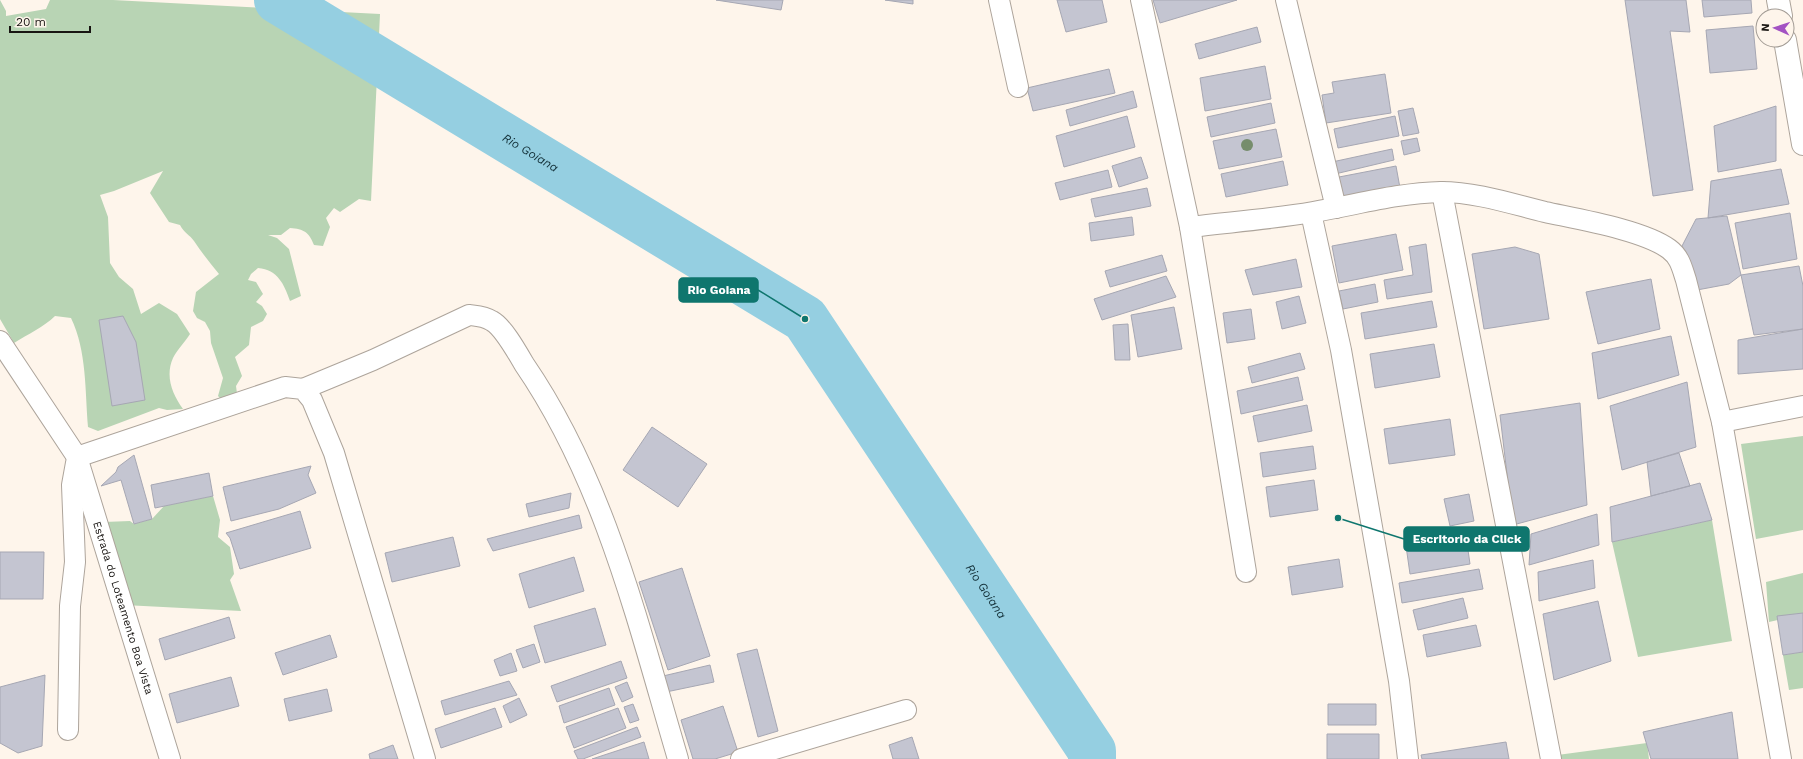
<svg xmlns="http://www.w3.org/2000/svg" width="1803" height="759" viewBox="0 0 1803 759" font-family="'Work Sans',sans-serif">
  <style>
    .green { fill: #b8d4b4 }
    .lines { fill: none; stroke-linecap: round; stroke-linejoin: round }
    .river { stroke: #95cfe1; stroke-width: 48 }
    .building { fill: #c4c5d1; stroke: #a6a7b3 }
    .street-casing { stroke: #ada49b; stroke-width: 22 }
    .secondary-casing { stroke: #ada49b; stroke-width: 24 }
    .street { stroke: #fff; stroke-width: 20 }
    .secondary { stroke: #fff; stroke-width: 22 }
    .tree { fill: #768d6c }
    .labels { text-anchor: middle; stroke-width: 3.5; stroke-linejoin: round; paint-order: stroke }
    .street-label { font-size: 11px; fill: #181512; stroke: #fef5eb }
    .water-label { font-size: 12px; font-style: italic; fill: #133038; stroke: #fef5eb }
    .leader { fill: none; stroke: #0f766e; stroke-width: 1.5 }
    .callout-dot { fill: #0f766e; stroke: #fef5eb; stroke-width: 1.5 }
    .callout { fill: #0f766e; stroke: #0f766e; stroke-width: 1.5 }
    .callout-label { font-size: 12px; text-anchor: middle; font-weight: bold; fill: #fff }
  </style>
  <rect width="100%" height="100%" fill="#fef5eb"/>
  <path class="green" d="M0,0L6,11V16L46,9L50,0H113L380,14L371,201L359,199L340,212L334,208L326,218L330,227L323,246L314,245C309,232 304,229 290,228L281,235H268L277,238L289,249L301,296L290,301C284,284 278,270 258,268L251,274L248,280L256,282L263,294L256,302L262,306L267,314L263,321L251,327L249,345L235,357L242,376L236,386L238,401L224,402L218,396L223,378L211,343L210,331L205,322L197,318L193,311L196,292L219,274C210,263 202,253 194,241C190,235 184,233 180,225L169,222L150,193L163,171L114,191L100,195L108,217L110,263L119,277L133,289L141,314L159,303L177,314L190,334C185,342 177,350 173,358C165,376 172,394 183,409L167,410L159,408L98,431L88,427C85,392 87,351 71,318L55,316C44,327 28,334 14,343L0,319Z
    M1803,436V530L1756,539L1741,444Z
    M213,496L220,520L218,537L230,547L234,574L230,580L241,611L124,605L104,522L130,521L134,524L152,519L164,506Z
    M1712,520L1732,641L1638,657L1612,542Z
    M1803,573V614L1769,622L1766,582Z
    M1803,652V688L1789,690L1783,655Z
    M1647,743L1649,759H1551L1550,756Z"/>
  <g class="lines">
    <path class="river" id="s1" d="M278,0L805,319L1092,751V759"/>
  </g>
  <path class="building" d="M716,0H783L781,10Z
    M885,0H913V4Z
    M1057,0H1102L1107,22L1066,32Z
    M1153,0H1237L1160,23Z
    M1625,0H1686L1690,32L1670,31L1693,190L1653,196Z
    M1702,0H1751L1752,13L1704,17Z
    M1753,26L1757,69L1710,73L1706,30Z
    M1257,27L1261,42L1199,59L1195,44Z
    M1265,66L1271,99L1205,111L1200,78Z
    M1109,69L1115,93L1033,111L1027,88Z
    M1385,74L1391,113L1326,123L1322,95L1334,93L1332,82Z
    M1133,91L1137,107L1070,126L1066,110Z
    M1271,103L1275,123L1211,137L1207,117Z
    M1776,106V161L1718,172L1714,126Z
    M1413,108L1419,133L1403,136L1398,111Z
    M1127,116L1135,147L1064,167L1056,136Z
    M1395,116L1399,136L1338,148L1334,129Z
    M1276,129L1282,157L1219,169L1213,141Z
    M1417,138L1420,151L1404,155L1401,141Z
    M1392,149L1394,160L1335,174L1332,162Z
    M1141,157L1148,178L1119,187L1112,166Z
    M1283,161L1288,185L1226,197L1221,174Z
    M1396,166L1400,188L1343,199L1339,177Z
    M1781,169L1789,204L1708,218L1711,181Z
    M1108,170L1112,187L1060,200L1055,183Z
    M1147,188L1151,206L1095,217L1091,199Z
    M1790,213L1797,259L1743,269L1735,223Z
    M1727,216L1741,275L1729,284L1697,290L1682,246L1696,219Z
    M1132,217L1134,235L1091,241L1089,223Z
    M1396,234L1403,270L1339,283L1332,246Z
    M1426,244L1432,292L1387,299L1384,280L1413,275L1409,247Z
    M1515,247L1539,254L1549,319L1484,329L1472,254Z
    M1162,255L1167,271L1110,287L1105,271Z
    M1296,259L1302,287L1253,295L1245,270Z
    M1799,266L1803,286V329L1754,335L1741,275Z
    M1166,276L1176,297L1102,320L1094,299Z
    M1651,279L1660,329L1598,344L1586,292Z
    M1375,284L1378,302L1343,309L1339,291Z
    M1299,296L1306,323L1282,329L1276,302Z
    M1432,301L1437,327L1365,339L1361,313Z
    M1174,307L1182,349L1138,357L1131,315Z
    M1251,309L1255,339L1227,343L1223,313Z
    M123,316L136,342L145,400L112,406L99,320Z
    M1128,324L1130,360H1115L1113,325Z
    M1803,329V369L1738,374V340Z
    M1671,336L1679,375L1598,399L1592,353Z
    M1434,344L1440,377L1375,388L1370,354Z
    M1300,353L1305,369L1252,383L1248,367Z
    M1298,377L1303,400L1241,414L1237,391Z
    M1687,382L1696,447L1622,470L1610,406Z
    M1580,403L1587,505L1513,525L1500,415Z
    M1307,405L1312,431L1258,442L1253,416Z
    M1450,419L1455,455L1389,464L1384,429Z
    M652,427L707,464L678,507L623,470Z
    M1313,446L1316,469L1263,477L1260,453Z
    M1679,453L1690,486L1651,496L1647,462Z
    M134,455L152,519L134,524L121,480L101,486L116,472L118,467Z
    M311,466L308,475L316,493L279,509L231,521L223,487Z
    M209,473L213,496L155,508L151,485Z
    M1314,480L1318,510L1270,517L1266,487Z
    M1700,483L1712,520L1612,542L1610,507Z
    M571,493L569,508L529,517L526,504Z
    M1469,494L1474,521L1450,526L1444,499Z
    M300,511L311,548L240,569L230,538L226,533Z
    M1597,514L1599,545L1529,565L1531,534Z
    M579,515L582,528L493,551L487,539Z
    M1466,536L1470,564L1410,574L1406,546Z
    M453,537L460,566L392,582L385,553Z
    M0,552H44L43,599H0Z
    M574,557L584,591L529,608L519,574Z
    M1339,559L1343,587L1292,595L1288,567Z
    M1593,560L1595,588L1539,601L1538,572Z
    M682,568L710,656L668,670L639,582Z
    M1479,569L1483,589L1402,603L1399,583Z
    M1463,598L1468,618L1418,630L1413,610Z
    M1598,601L1611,661L1554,680L1543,614Z
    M595,608L606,645L545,663L534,626Z
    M1803,613V652L1783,655L1777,616Z
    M229,617L235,638L165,660L159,639Z
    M1476,625L1481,646L1427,657L1423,635Z
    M330,635L337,657L283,675L275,653Z
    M534,644L540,662L523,668L516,650Z
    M757,649L778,731L758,737L737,654Z
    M511,653L517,671L500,676L494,660Z
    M621,661L627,678L557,702L551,686Z
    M710,665L714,682L666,692L663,676Z
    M45,675L42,746L18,753L0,743V687Z
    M231,677L239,706L177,723L169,694Z
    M509,681L517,695L445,715L441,701Z
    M627,682L633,697L622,702L615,687Z
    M609,688L615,705L564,723L559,706Z
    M327,689L332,711L289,721L284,699Z
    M519,698L527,715L510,723L503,706Z
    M633,704L639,720L630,723L624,707Z
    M1328,704H1376V725H1328Z
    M723,706L738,752L715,759H693L681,720Z
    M495,708L502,727L441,748L435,729Z
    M618,708L626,728L574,748L566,727Z
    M1732,712L1738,759H1651L1643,732Z
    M637,727L641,737L583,759H578L574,751Z
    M1327,734H1379V759H1327Z
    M912,737L919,759H893L889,745Z
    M644,742L649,759H592Z
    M1506,742L1509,759H1422L1421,755Z
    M393,745L398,759H370L369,754Z"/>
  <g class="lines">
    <g class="street-casing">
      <g id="street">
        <path d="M999,0L1018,87"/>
        <path d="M1141,0L1190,227L1246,572"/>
        <path d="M1286,0L1336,208"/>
        <path d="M1442,192L1551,759"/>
        <path d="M1311,213L1341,350L1399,681L1408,759"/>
        <path d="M1190,227C1231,222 1272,219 1313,212C1356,205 1397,193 1441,192C1476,192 1512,204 1545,212C1577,219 1643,230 1669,249C1680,257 1682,268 1686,280L1722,422L1781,759"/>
        <path id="s2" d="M0,341L77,457L170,759"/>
        <path d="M303,389L373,360L469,315C477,316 484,316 492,321C503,327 517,352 524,364C605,482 638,624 678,759"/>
        <path d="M1722,422L1803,406"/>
        <path d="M77,457L285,387L303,389L312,400L334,453L425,759"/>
        <path d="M68,730L70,606L75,562L72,485L76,463"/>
        <path d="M741,759L906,710"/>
      </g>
    </g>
    <g class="secondary-casing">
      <path id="secondary" d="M1778,0L1781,16
        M1785,40L1803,144"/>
    </g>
    <use href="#street" class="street"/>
    <use href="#secondary" class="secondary"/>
  </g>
  <circle class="tree" cx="1247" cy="145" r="6"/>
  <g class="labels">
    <g class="street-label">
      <text dy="4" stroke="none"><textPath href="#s2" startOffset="297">Estrada do Loteamento Boa Vista</textPath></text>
    </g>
    <g class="water-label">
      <text dy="4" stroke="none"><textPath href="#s1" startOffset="295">Rio Goiana</textPath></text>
      <text dy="4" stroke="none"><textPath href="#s1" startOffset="943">Rio Goiana</textPath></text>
    </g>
  </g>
  <path class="leader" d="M805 319L758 290M1338 518L1404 539"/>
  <g class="callout-dot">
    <circle cx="805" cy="319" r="4"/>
    <circle cx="1338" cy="518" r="4"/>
  </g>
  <g class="callout">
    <rect x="679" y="278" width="79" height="24" rx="4"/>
    <rect x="1404" y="527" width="125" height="24" rx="4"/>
  </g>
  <g class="callout-label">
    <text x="719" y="294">Rio Goiana</text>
    <text x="1467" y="543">Escritorio da Click</text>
  </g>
  <g transform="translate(1775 28) rotate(273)"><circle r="19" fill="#fef5eb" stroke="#a29b94"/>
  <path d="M0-3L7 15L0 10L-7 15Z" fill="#a352c3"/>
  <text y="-6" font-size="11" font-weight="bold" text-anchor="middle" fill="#181512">N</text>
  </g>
  <path d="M10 26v6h80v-6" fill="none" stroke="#181512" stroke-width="2"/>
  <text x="16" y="26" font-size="12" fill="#181512" stroke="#fef5eb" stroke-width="3" paint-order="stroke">20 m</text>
</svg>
